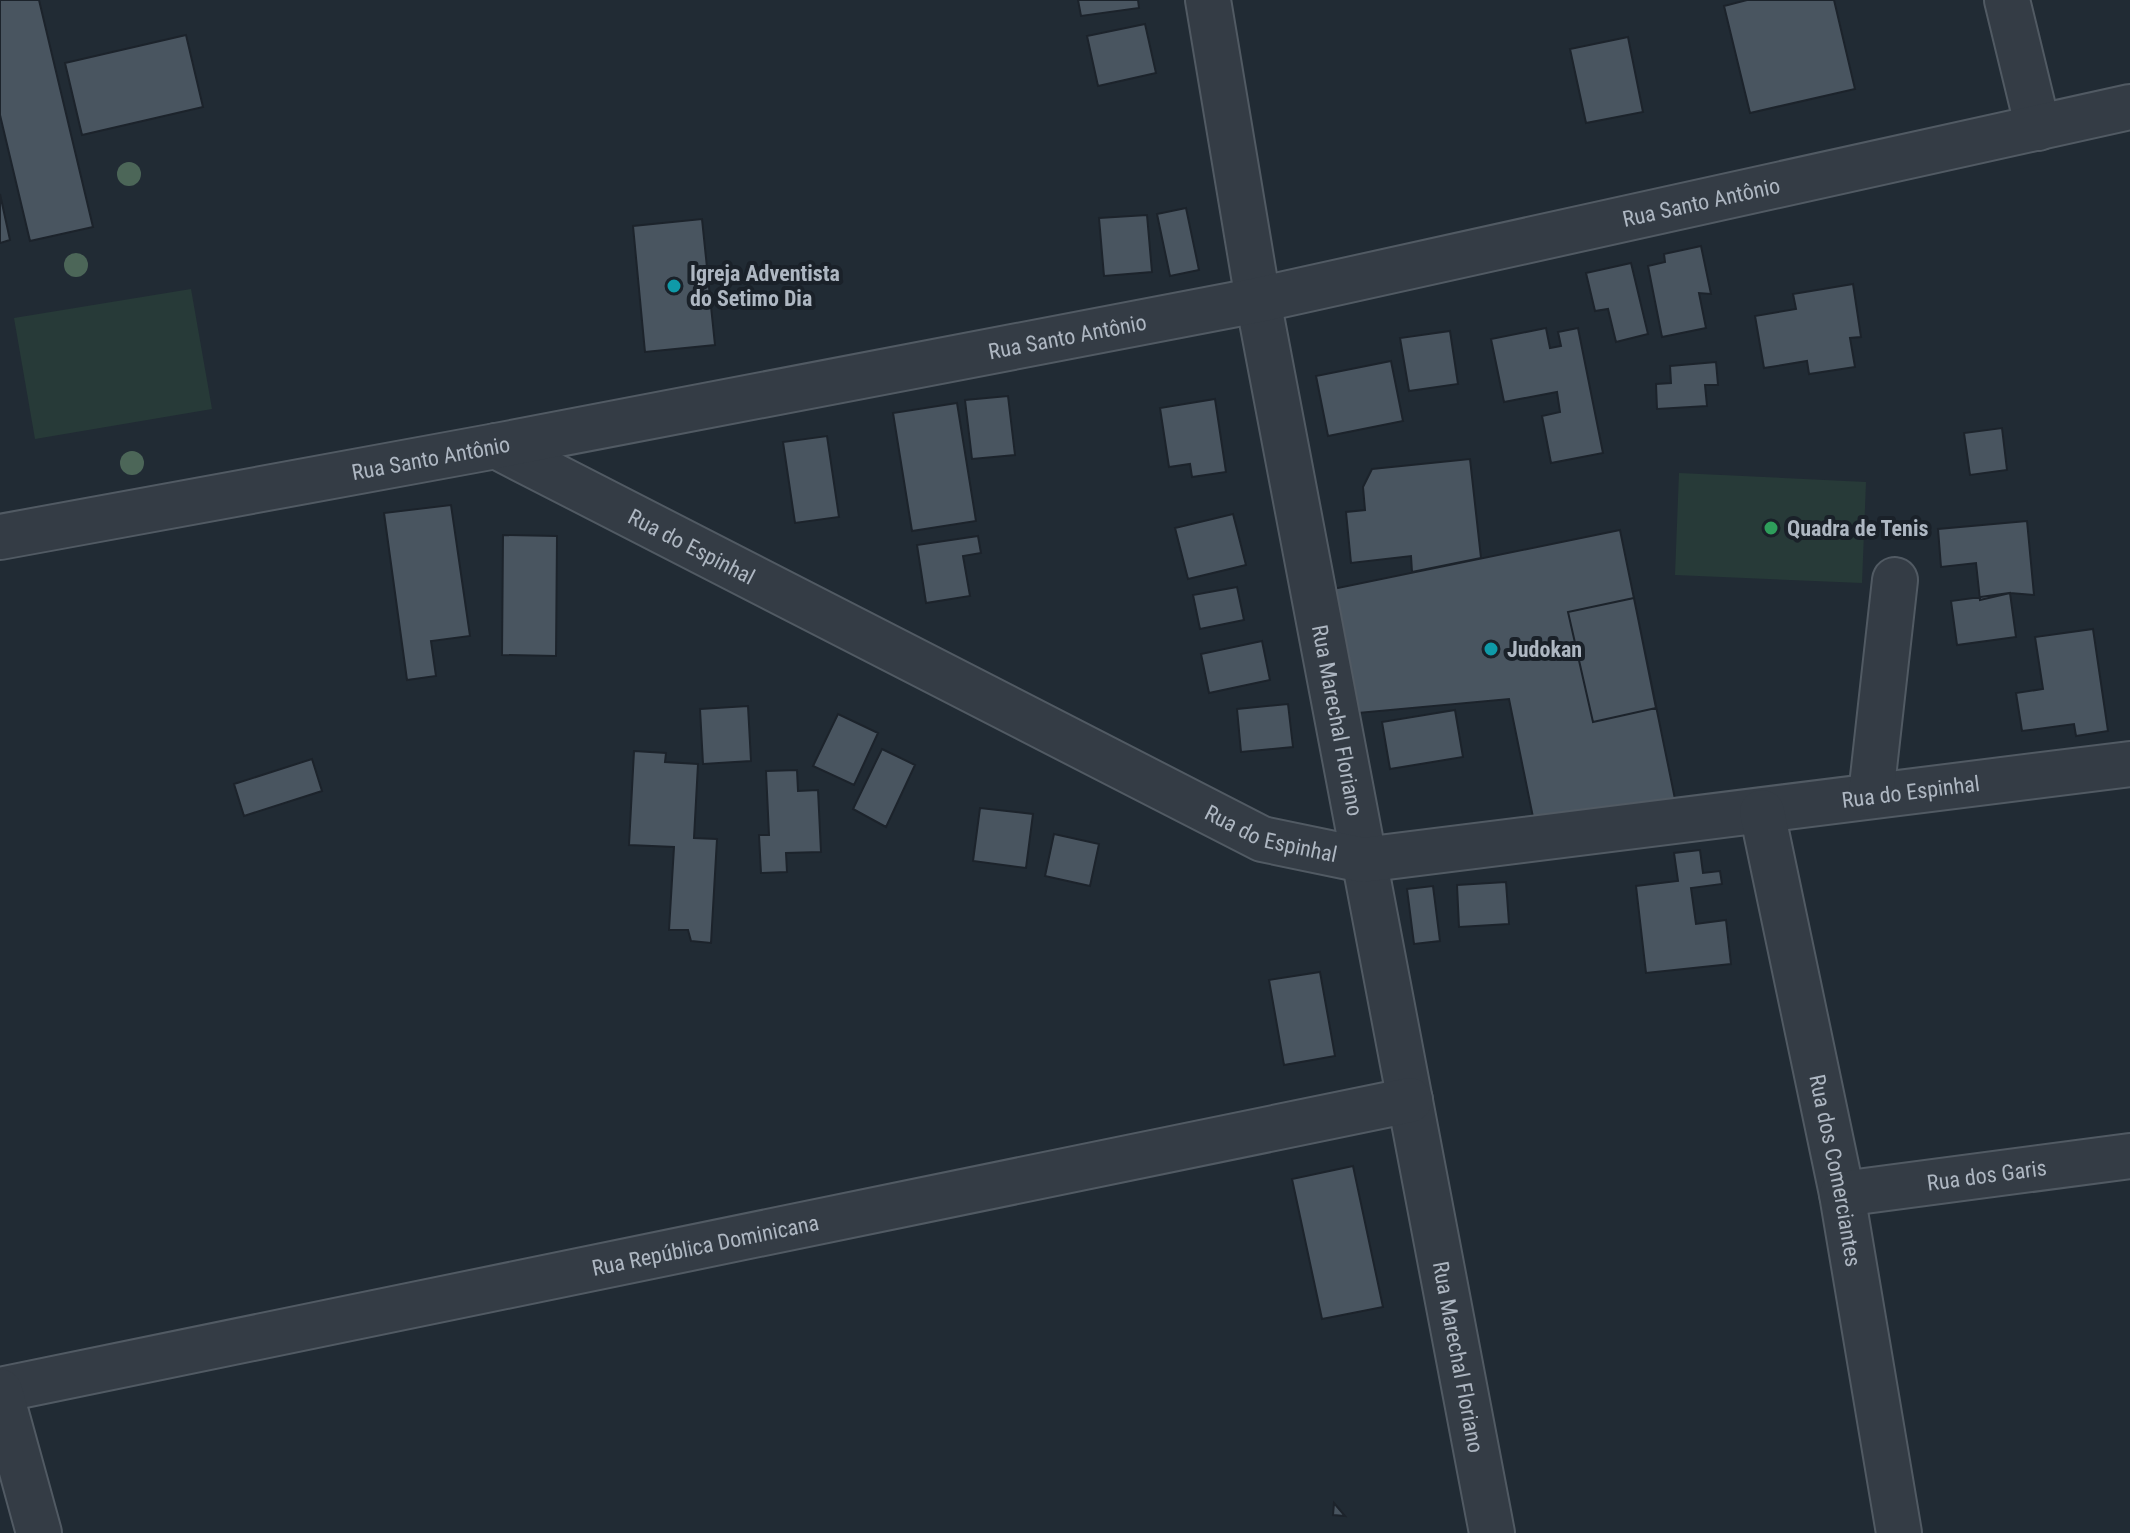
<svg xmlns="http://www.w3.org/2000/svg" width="2130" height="1533" viewBox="0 0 2130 1533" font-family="'Roboto Condensed',sans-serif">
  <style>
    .green { fill: #273a38 }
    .building { fill: #495560; stroke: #1c232b; stroke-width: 2 }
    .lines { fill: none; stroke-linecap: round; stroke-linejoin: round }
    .minor-casing { stroke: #515a63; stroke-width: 48 }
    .minor { stroke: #343c45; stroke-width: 44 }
    .tree { fill: #4c6658 }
    .culture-dot { fill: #0f9aa8; stroke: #1a2129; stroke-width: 3 }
    .leisure-dot { fill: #2e9e5b; stroke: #1a2129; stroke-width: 3 }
    .labels { text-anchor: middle; stroke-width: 8; stroke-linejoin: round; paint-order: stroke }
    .street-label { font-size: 22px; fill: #aeb7c2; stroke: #1a2129 }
    .poi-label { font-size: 22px; font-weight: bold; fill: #aeb7c2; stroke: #1a2129; text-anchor: start }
  </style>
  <rect width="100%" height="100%" fill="#212b34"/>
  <path class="green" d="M191,289L212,409L35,439L14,318Z
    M1679,473L1866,482L1862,583L1675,575Z"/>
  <path class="building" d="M0,0H39L93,227L30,241L0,115Z
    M1078,0H1138L1139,8L1081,16Z
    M1747,0H1834L1855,89L1750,113L1724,6Z
    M1145,24L1156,73L1098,86L1087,36Z
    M186,35L203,107L82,135L65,63Z
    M1628,37L1643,112L1586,123L1570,49Z
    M0,194L10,240L0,243Z
    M1186,208L1199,270L1170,276L1157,214Z
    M1147,215L1152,272L1104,276L1099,218Z
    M702,219L715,345L645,352L633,226Z
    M1701,246L1711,294L1699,293L1706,328L1662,337L1648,266L1665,262L1664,254Z
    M1631,263L1648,334L1616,342L1608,309L1595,311L1586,273Z
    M1853,284L1861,337L1850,338L1855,367L1809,374L1807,361L1764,368L1755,316L1796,309L1793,294Z
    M1546,328L1550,348L1561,346L1558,332L1578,328L1603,453L1551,463L1542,416L1560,412L1557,392L1504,402L1491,339Z
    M1450,331L1458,384L1409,391L1400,338Z
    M1391,361L1403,421L1328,436L1316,376Z
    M1716,362L1718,385H1705L1707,406L1657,409L1656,384L1671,383L1670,366Z
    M1008,396L1015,455L972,459L965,400Z
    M1215,399L1226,472L1192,477L1190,464L1169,467L1160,408Z
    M957,403L976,521L912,531L893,413Z
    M2002,428L2007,470L1970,475L1964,433Z
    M827,436L839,517L795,523L783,442Z
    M1470,459L1481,558L1412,572L1411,556L1351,563L1346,512L1365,510L1363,487L1372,469Z
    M451,505L470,636L431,641L436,676L407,680L384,513Z
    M1233,514L1246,565L1188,579L1175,528Z
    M2027,521L2034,595L2010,593L1980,600L1976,563L1941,567L1938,529Z
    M1620,530L1675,799L1535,827L1509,699L1347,714L1328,590Z
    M503,535L557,536L556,656L502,655Z
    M978,536L981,553L963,556L970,596L926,603L917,545Z
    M1237,587L1244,620L1200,629L1193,595Z
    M2010,593L2016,637L1957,645L1951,601Z
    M1634,598L1656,708L1593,722L1568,612Z
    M2093,629L2108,731L2076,736L2074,724L2022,731L2016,693L2043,689L2035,637Z
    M1262,641L1270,680L1209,693L1201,654Z
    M1288,704L1293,747L1241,752L1237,709Z
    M748,706L751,761L703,764L700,709Z
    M1455,710L1463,757L1390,769L1382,722Z
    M838,714L878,733L854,785L813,766Z
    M882,749L915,765L886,827L853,809Z
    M634,751L666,753L665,762L698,764L694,838L717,839L711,943L691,941L688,930H669L674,847L629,845Z
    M312,759L322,791L244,816L234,784Z
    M797,770L798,791L818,790L821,852L786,853L787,872L761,873L759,835H769L766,771Z
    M980,808L1033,814L1026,868L973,861Z
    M1054,834L1099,844L1090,886L1045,876Z
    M1700,850L1703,873L1720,871L1722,884L1691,888L1696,924L1726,920L1731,964L1646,973L1636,886L1678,881L1674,853Z
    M1506,882L1509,924L1459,927L1457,885Z
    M1433,886L1440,941L1414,944L1407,889Z
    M1320,972L1335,1056L1284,1065L1269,980Z
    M1353,1166L1383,1307L1322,1319L1292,1179Z
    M1334,1503L1345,1516L1333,1515Z"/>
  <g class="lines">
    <g class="minor-casing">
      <g id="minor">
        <path id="s1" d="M1208,0L1258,300L1492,1533"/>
        <path d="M2007,0L2038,128"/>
        <path id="s2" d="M496,446L1262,839L1363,860L2130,764"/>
        <path id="s3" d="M0,537L496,446L1258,300L2130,107"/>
        <path d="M1871,795L1895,580"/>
        <path id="s4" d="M1762,812L1842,1194L1899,1533"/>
        <path id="s5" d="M1842,1194L2130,1156"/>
        <path id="s6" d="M0,1390L1410,1100"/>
        <path d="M0,1391L39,1533"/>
      </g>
    </g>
    <use href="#minor" class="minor"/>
  </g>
  <g class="tree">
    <circle cx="129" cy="174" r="12"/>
    <circle cx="76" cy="265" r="12"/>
    <circle cx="132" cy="463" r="12"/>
  </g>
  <g class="culture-dot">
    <circle cx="674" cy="286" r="8"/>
    <circle cx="1491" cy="649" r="8"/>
  </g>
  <circle class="leisure-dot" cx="1771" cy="528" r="8"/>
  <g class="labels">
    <g class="street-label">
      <text dy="8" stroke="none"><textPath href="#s3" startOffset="1734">Rua Santo Antônio</textPath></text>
      <text dy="8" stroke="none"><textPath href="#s3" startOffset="1086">Rua Santo Antônio</textPath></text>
      <text dy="8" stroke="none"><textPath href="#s3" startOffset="438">Rua Santo Antônio</textPath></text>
      <text dy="8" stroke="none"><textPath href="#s2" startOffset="220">Rua do Espinhal</textPath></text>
      <text dy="8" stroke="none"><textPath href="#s1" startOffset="732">Rua Marechal Floriano</textPath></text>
      <text dy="8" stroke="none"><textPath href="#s2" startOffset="1516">Rua do Espinhal</textPath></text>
      <text dy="8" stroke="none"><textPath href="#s2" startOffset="868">Rua do Espinhal</textPath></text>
      <text dy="8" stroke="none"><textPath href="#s4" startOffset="366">Rua dos Comerciantes</textPath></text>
      <text dy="8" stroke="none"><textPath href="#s5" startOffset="146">Rua dos Garis</textPath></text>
      <text dy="8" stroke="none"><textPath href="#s6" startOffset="720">Rua República Dominicana</textPath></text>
      <text dy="8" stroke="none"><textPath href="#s1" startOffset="1380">Rua Marechal Floriano</textPath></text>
    </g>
    <g class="poi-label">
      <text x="690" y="281">Igreja Adventista<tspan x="690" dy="25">do Setimo Dia</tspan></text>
      <text x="1787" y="536">Quadra de Tenis</text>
      <text x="1507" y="657">Judokan</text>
    </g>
  </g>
</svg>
